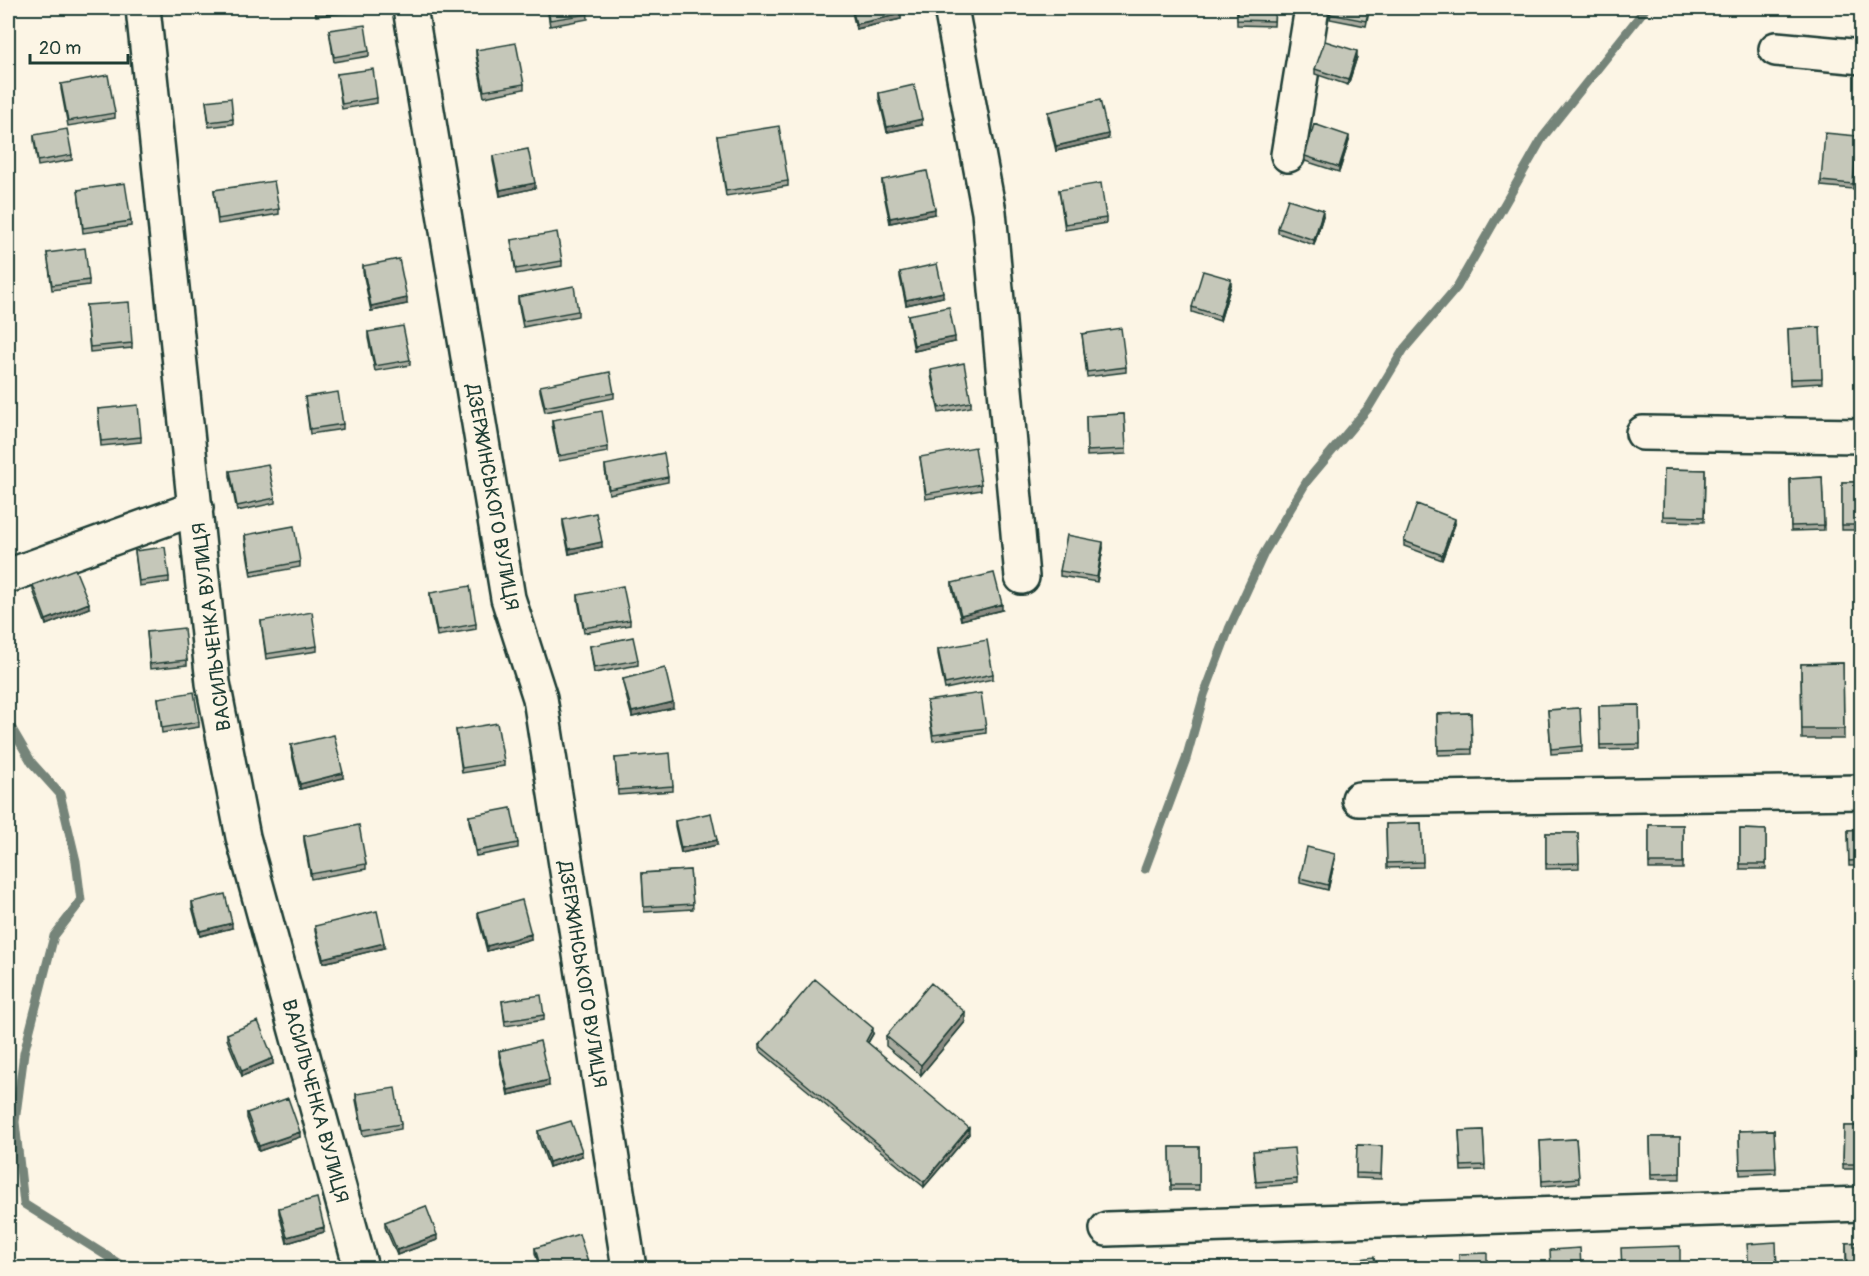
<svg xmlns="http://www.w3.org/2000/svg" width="1869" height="1276" viewBox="0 0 1869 1276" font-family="Pangolin,sans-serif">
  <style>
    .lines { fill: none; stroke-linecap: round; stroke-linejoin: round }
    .stream { stroke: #758479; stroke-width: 9 }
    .street-casing { stroke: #1f3d34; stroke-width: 38 }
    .street { stroke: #fcf5e5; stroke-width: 33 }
    .wall { fill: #a9ab9f; stroke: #1f3d34; stroke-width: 1.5 }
    .shaded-wall { fill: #8a8b82; stroke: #1f3d34; stroke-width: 1.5 }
    .building { fill: #c5c7b9; stroke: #1f3d34; stroke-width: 1.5 }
    .labels { text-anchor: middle; stroke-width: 4.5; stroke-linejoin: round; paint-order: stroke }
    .street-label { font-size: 20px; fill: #1f3d34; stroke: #fcf5e5 }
  </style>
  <rect width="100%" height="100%" fill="#fcf5e5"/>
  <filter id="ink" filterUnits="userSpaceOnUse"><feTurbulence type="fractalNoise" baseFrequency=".0167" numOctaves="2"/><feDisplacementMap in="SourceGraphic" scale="12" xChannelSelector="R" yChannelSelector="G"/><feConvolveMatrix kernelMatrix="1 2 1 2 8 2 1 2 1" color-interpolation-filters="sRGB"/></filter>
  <g filter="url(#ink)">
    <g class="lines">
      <path class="stream" d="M8,722L32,763L60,794L76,861L81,901L54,936L24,1053L15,1122L24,1204L126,1268
        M1145,869L1186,759L1204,695L1229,629L1264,553L1307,481L1369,407L1404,349L1457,287L1543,137L1646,8"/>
      <g class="street-casing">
        <path id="street" d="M143,8L213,683L243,837L361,1268
          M410,8L508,598L540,698L629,1268
          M951,8L989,212L1022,577
          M1776,49L1862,57
          M1288,155L1312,8
          M1643,433L1862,436
          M8,576L196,508
          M1359,799L1862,792
          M1107,1229L1862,1204"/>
      </g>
      <use href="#street" class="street"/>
    </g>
    <path class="wall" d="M315,8H361V11L316,16Z
      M547,8H587L588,19L550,26Z
      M851,8H900L901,19L856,29Z
      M1237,8H1275L1274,26L1237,25Z
      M1332,8H1370L1366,26L1330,19Z
      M329,30L369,51V56L334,62Z
      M476,50L524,84V89L484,97L476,55Z
      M1357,57L1348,85L1315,74V69Z
      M337,74L377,98V103L342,109Z
      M61,84L115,113V118L68,126L61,89Z
      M879,93L922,125L887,132L879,98Z
      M206,101L233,119V124L209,127Z
      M1048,112L1108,139L1056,151L1048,117Z
      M34,135L72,155V160L38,166L34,140Z
      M717,136L788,181V186L726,196Z
      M1349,141L1339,172L1305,161V156Z
      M1857,141L1853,189L1821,186V181Z
      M493,156L535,188L500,196L493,161Z
      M882,180L935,214L890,223L882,185Z
      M78,190L131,221V226L83,233Z
      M214,190L279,209V214L218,224Z
      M1059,190L1106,218V223L1065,230Z
      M1323,216L1314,245L1278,233V228Z
      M511,240L562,261V266L516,274Z
      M47,253L89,280V285L52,290Z
      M363,266L407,304L371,311L363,272Z
      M900,272L943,297L906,305L900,277Z
      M1231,285L1220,321L1192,312V307Z
      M518,297L578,311V316L523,327L518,302Z
      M86,305L132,343V348L90,352Z
      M908,315L955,342L914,351L908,320Z
      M1820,327L1822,383L1790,385L1788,329Z
      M368,332L410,360V365L375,371L368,338Z
      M1082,334L1126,367V372L1087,377Z
      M931,370L971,402V407L939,413L931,375Z
      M540,386L614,393V398L545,412L540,391Z
      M305,397L343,424V429L310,434Z
      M98,409L141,437V442L101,446Z
      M1124,414L1126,454L1087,456L1086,416Z
      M552,420L608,447V452L559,461L552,425Z
      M920,457L981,484V490L926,499Z
      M605,465L668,477V482L609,494L605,470Z
      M1664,469L1705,470L1704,522L1663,521Z
      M230,471L275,498V503L237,511L230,476Z
      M1822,477L1824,530L1791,531L1790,479Z
      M1842,482H1862V530H1842Z
      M563,520L602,547L569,554L563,525Z
      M1455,524L1442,560L1404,546V541Z
      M245,535L300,562V567L251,576L245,540Z
      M1103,548L1097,582L1060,576V571Z
      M135,551L169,577V582L139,586Z
      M952,583L1002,610L961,620L952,588Z
      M33,585L89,608L46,625L33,590Z
      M430,593L476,624V629L437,636L430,598Z
      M578,595L630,620V625L584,633L578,600Z
      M261,621L317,646V651L266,659Z
      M147,632L187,660V665L150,669Z
      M590,646L638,660V665L594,673Z
      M938,649L993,674V679L945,689L938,654Z
      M1843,663L1844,739H1802L1801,664Z
      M623,679L673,708L632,717L623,684Z
      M158,698L199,722V727L162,733Z
      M927,701L986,728V733L933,741Z
      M1639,705L1640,749L1600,750L1599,706Z
      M1580,708L1582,752L1551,754L1548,710Z
      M1471,713L1472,754L1438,755L1437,714Z
      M456,730L504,761V766L462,773Z
      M291,745L343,778L300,789L291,750Z
      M615,758L673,786V791L618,795Z
      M469,816L518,843V848L476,856L469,821Z
      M675,821L717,845L681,853L675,826Z
      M1421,823L1423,867L1387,868L1386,824Z
      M1649,825H1683V869H1649Z
      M1740,829L1766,830V869H1740Z
      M1862,829V866H1849L1848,830Z
      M1546,833H1578L1579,868L1546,869Z
      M304,836L366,864V869L311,879L304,841Z
      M1335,859L1328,890L1300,883V878Z
      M690,870L693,909L644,912L642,873Z
      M192,902L232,928L200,936L192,907Z
      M478,912L531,939L487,951L478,917Z
      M315,926L384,948L323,963L315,931Z
      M502,1001L544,1015V1020L505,1026Z
      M965,1022L921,1075L886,1046V1036Z
      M227,1034L273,1064L242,1076L227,1039Z
      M873,1034L868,1043L969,1134L924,1187L759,1050V1045Z
      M499,1051L549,1086L508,1095L499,1056Z
      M356,1094L401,1124V1129L363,1136L356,1100Z
      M247,1113L300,1137L259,1151L247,1118Z
      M1844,1126H1862V1169H1843Z
      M1483,1130L1485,1170L1461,1171L1459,1131Z
      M1774,1130L1776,1173L1740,1175L1739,1131Z
      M538,1131L582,1156L549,1167L538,1137Z
      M1650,1137H1680V1179H1651Z
      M1576,1139L1579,1183L1542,1186L1540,1141Z
      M1357,1145L1382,1146L1381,1179L1356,1178Z
      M1170,1147H1199V1190H1171Z
      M1253,1156L1297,1179V1184L1256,1187Z
      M279,1208L324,1232L287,1243L279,1213Z
      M385,1222L437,1240L397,1255L385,1227Z
      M1862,1242V1269H1846V1243Z
      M535,1248L590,1269H540L535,1253Z"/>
    <path class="shaded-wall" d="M901,14V19L856,29V24Z
      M1357,51V57L1348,85V80Z
      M922,119V125L887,132V127Z
      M1108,134V139L1056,151V146Z
      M1349,136V141L1339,172V167Z
      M535,183V188L500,196V190Z
      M935,209V214L890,223V218Z
      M1323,210V216L1314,245V240Z
      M1231,279V285L1220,321V316Z
      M943,292V297L906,305V300Z
      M407,298V304L371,311V306Z
      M955,337V342L914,351V345Z
      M1455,519V524L1442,560V555Z
      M602,542V547L569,554V549Z
      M1103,542V548L1097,582V577Z
      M89,603V608L46,625V620Z
      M1002,604V610L961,620V615Z
      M673,702V708L632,717V712Z
      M343,773V778L300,789V784Z
      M717,840V845L681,853V848Z
      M1335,854V859L1328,890V885Z
      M232,923V928L200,936V931Z
      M531,934V939L487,951V946Z
      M384,943V948L323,963V958Z
      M965,1012V1022L921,1075V1065Z
      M873,1028V1034L866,1046V1041Z
      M273,1058V1064L242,1076V1071Z
      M549,1080V1086L508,1095V1090Z
      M969,1128V1134L924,1187V1182Z
      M300,1132V1137L259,1151V1146Z
      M582,1151V1156L549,1167V1162Z
      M324,1227V1232L287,1243V1237Z
      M437,1235V1240L397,1255V1250Z"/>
    <path class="building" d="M315,8H345L316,11Z
      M548,8H587L588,14L550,20Z
      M852,8H900L901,14L856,24Z
      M1237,8H1275L1274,21L1237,20Z
      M1332,8H1369L1366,21L1330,14Z
      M365,25L369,51L334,57L329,30Z
      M1325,41L1357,51L1348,80L1315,69Z
      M516,43L524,84L484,91L476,50Z
      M373,69L377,98L342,104L337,74Z
      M108,75L115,113L68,121L61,84Z
      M914,85L922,119L887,127L879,93Z
      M231,98L233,119L209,122L206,101Z
      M1100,100L1108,134L1056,146L1048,112Z
      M1314,124L1349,136L1339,167L1305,156Z
      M779,126L788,181L726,191L717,136Z
      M67,129L72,155L38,161L34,135Z
      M1825,133L1857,136L1853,184L1821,181Z
      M528,149L535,183L500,190L493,156Z
      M927,171L935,209L890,218L882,180Z
      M274,181L279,209L218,219L214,190Z
      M125,183L131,221L83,228L78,190Z
      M1101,183L1106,218L1065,224L1059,190Z
      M1288,199L1323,210L1314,240L1278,228Z
      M557,232L562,261L516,269L511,240Z
      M85,248L89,280L52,285L47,253Z
      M399,259L407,298L371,306L363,266Z
      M937,264L943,292L906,300L900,272Z
      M1203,271L1231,279L1220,316L1192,307Z
      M574,286L578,311L523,321L518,297Z
      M129,302L132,343L90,347L86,305Z
      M949,307L955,337L914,345L908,315Z
      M403,326L410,360L375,366L368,332Z
      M1820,327L1822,378L1790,379L1788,329Z
      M1121,328L1126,367L1087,372L1082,334Z
      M964,363L971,402L939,408L931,370Z
      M610,372L614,393L545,407L540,386Z
      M338,392L343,424L310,429L305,397Z
      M138,405L141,437L101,441L98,409Z
      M602,411L608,447L559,456L552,420Z
      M1124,414L1126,449L1087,451L1086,416Z
      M975,447L981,484L926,494L920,457Z
      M664,453L668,477L609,489L605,465Z
      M268,464L275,498L237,506L230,471Z
      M1664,469L1705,470L1704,517L1663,516Z
      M1822,477L1824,525L1791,526L1790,479Z
      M1842,482H1862V525H1842Z
      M1417,504L1455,519L1442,555L1404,541Z
      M596,513L602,542L569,549L563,520Z
      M294,526L300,562L251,571L245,535Z
      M1067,535L1103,542L1097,577L1060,571Z
      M165,547L169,577L139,581L135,551Z
      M75,569L89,603L46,620L33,585Z
      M994,573L1002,604L961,615L952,583Z
      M470,586L476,624L437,631L430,593Z
      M623,586L630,620L584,628L578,595Z
      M312,612L317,646L266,654L261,621Z
      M184,628L187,660L150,664L147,632Z
      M633,637L638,660L594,668L590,646Z
      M987,640L993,674L945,684L938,649Z
      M1843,663L1844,729H1802L1801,664Z
      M665,668L673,702L632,712L623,679Z
      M194,692L199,722L162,728L158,698Z
      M981,693L986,728L933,735L927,701Z
      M1639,705L1640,744L1600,745L1599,706Z
      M1580,708L1582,746L1551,749L1548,710Z
      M1471,713L1472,749L1438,750L1437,714Z
      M497,723L504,761L462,768L456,730Z
      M334,735L343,773L300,784L291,745Z
      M670,753L673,786L618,790L615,758Z
      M511,808L518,843L476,851L469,816Z
      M711,813L717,840L681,848L675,821Z
      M1421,823L1423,862L1387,863L1386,824Z
      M359,825L366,864L311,874L304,836Z
      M1649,825H1683V863H1649Z
      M1740,829L1766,830V864H1740Z
      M1862,829V860L1849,861L1848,830Z
      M1546,833H1578L1579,863L1546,864Z
      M1307,847L1335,854L1328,885L1300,878Z
      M690,870L693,904L644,907L642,873Z
      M225,894L232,923L200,931L192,902Z
      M522,900L531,934L487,946L478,912Z
      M377,911L384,943L323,958L315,926Z
      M815,979L873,1028L866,1041L969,1128L924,1182L759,1045Z
      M931,983L965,1012L921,1065L886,1036Z
      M541,995L544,1015L505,1021L502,1001Z
      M258,1021L273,1058L242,1071L227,1034Z
      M540,1041L549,1080L508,1090L499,1051Z
      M395,1088L401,1124L363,1130L356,1094Z
      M288,1098L300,1132L259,1146L247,1113Z
      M571,1121L582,1151L549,1162L538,1131Z
      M1844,1126H1862V1164H1843Z
      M1483,1130L1485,1165L1461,1166L1459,1131Z
      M1774,1130L1776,1168L1740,1169L1739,1131Z
      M1650,1137H1680V1173L1651,1174Z
      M1576,1139L1579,1178L1542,1181L1540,1141Z
      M1357,1145L1382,1146L1381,1174L1356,1173Z
      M1170,1147H1199V1185H1171Z
      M1294,1148L1297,1179L1256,1182L1253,1151Z
      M317,1198L324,1227L287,1237L279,1208Z
      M426,1206L437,1235L397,1250L385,1222Z
      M579,1234L590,1269H541L535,1248Z
      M1776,1242L1777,1269H1749L1747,1244Z
      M1862,1242V1267H1847L1846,1243Z
      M1680,1246V1269H1622L1621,1248Z
      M1580,1248L1581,1269H1551L1550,1250Z
      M1487,1253V1269H1459V1254Z
      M1374,1257L1376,1269H1347L1346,1261Z
      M1278,1262L1279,1269H1253L1252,1264Z
      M1179,1263V1269H1155L1154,1265Z"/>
  </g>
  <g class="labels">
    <g class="street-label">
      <text transform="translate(493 497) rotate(80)" y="7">ДЗЕРЖИНСЬКОГО ВУЛИЦЯ</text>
      <text transform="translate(211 627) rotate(-97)" y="7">ВАСИЛЬЧЕНКА ВУЛИЦЯ</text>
      <text transform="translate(583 974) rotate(81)" y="7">ДЗЕРЖИНСЬКОГО ВУЛИЦЯ</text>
      <text transform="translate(316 1101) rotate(75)" y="7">ВАСИЛЬЧЕНКА ВУЛИЦЯ</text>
    </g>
  </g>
  <rect width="1869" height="1276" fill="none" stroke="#fcf5e5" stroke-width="30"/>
  <rect x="15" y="15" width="1839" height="1246" fill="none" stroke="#1f3d34" stroke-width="2" filter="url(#ink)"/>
  <path d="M30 54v9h98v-9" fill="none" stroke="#1f3d34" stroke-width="3"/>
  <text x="39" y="54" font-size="18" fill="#1f3d34" stroke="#fcf5e5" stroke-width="4.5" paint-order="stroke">20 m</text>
</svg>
